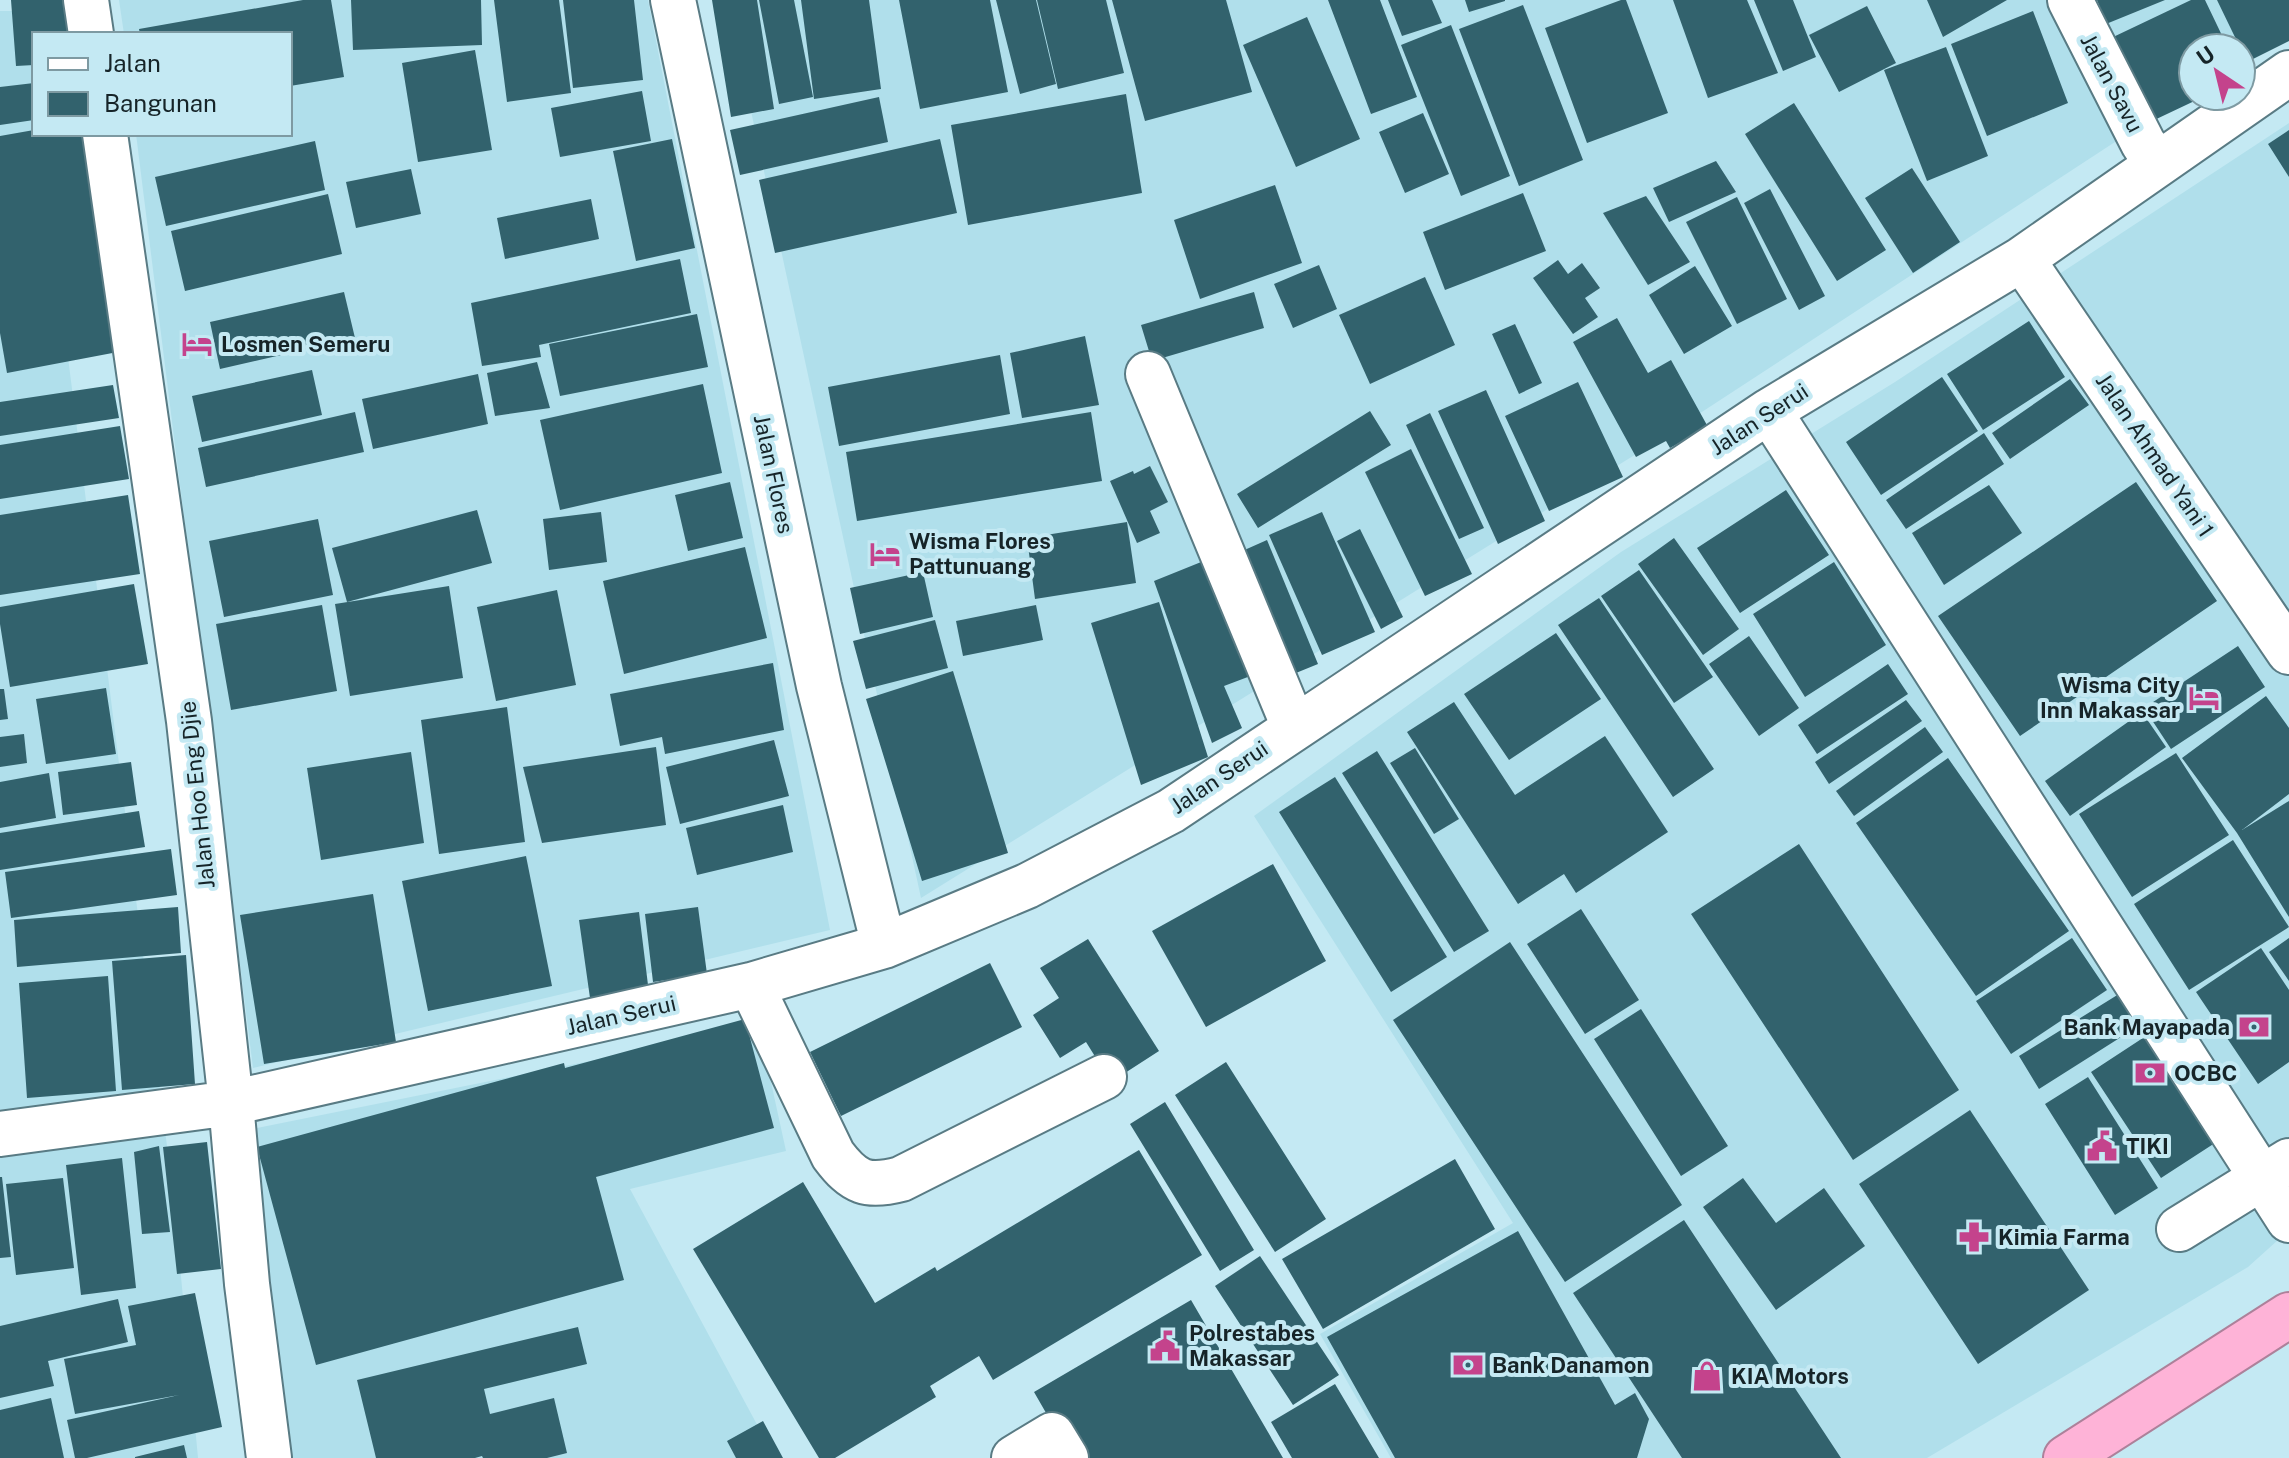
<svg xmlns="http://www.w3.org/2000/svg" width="2289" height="1458" viewBox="0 0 2289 1458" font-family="'Public Sans',sans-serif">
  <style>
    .built { fill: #b0dfeb }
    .building { fill: #32626d }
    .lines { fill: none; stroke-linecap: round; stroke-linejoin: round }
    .minor-casing { stroke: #597b84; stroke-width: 48 }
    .highway-casing { stroke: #ad819a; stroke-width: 48 }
    .minor { stroke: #fff; stroke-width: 44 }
    .highway { stroke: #feb3d7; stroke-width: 44 }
    .labels { text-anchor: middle; stroke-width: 8; stroke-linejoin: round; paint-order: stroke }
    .street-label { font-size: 22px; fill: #162428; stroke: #c4e9f3 }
    .poi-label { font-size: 22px; font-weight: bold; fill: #162428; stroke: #c4e9f3; text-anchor: start }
  </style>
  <rect width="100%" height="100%" fill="#c4e9f3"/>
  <path class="built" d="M119,0H648L830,930L253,1068L136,134H290V34H124Z
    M727,0H2289V29L2241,60V48H2193V91L1662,438L921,898Z
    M0,11H25L34,86V134H40L174,1202L198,1458H0Z
    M2289,123V1230L2248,1267L1927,1458H1391L1320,1334L1513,1223L1254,816L1621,552L1895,382Z
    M759,1027L786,1151L630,1189L775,1458H258L253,1438L257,1128Z"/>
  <path class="building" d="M11,0H65L68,34H34V65L16,66Z
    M303,0H331L344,77L290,86V34H140L139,29Z
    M351,0H481L482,45L353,50Z
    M494,0H559L571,93L507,102Z
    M563,0H634L643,80L573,88Z
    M712,0H757L774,109L731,117Z
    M759,0H794L813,97L779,104Z
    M801,0H869L881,89L814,99Z
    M899,0H990L1008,92L920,109Z
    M996,0H1036L1056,84L1020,94Z
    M1037,0H1106L1124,73L1058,89Z
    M1112,0H1226L1252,92L1145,121Z
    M1328,0H1380L1417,97L1371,114Z
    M1388,0H1432L1442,23L1402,36Z
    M1465,0H1505V1L1469,12Z
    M1621,0H1626L1668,113L1587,143L1545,28Z
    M1673,0H1747L1778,73L1708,98Z
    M1754,0H1793L1816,57L1783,71Z
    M1927,0H2007L1943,37Z
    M2097,0H2165L2106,24Z
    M2191,0H2205L2228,48H2193V96H2205L2148,123L2109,39Z
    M2217,0H2289V41L2247,62Z
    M1523,5L1583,160L1519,186L1459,29Z
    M1867,6L1896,63L1839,92L1809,35Z
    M2033,11L2068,103L1987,136L1951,44Z
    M1307,17L1360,139L1296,167L1243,45Z
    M1451,25L1510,176L1461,196L1401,45Z
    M1946,47L1988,156L1927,181L1884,70Z
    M475,50L492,150L418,162L402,63Z
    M34,83V120L0,125V87Z
    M642,91L651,141L560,157L551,108Z
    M1126,94L1142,193L968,225L951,125Z
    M879,97L888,142L740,175L730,130Z
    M1794,103L1886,250L1837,281L1745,134Z
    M1423,113L1449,174L1405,193L1379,132Z
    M34,130V134H83L123,351L7,373L0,333V136Z
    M2289,130V177L2268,144Z
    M672,139L695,248L636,261L613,151Z
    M940,139L957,213L775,253L759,180Z
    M315,141L325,190L166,226L155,177Z
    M1716,161L1736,192L1669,222L1653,188Z
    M1912,168L1960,242L1913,273L1865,198Z
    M411,169L421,214L356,228L346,182Z
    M1275,185L1302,263L1200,299L1174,220Z
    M1770,189L1825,296L1799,310L1744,203Z
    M1523,193L1546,251L1445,290L1423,232Z
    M328,194L342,254L185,291L171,231Z
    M1646,196L1690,262L1648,285L1603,213Z
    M1737,197L1787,299L1737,324L1686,222Z
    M591,199L599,239L505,259L497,218Z
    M680,259L691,313L539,345L541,357L482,366L471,303Z
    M1558,260L1568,274L1582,263L1600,288L1585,298L1598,317L1573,334L1533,278Z
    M1319,265L1337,309L1293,328L1274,284Z
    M1695,266L1732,326L1684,354L1649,295Z
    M1425,277L1455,345L1370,384L1339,315Z
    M344,292L355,338L220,369L210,322Z
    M1254,292L1264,328L1152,361L1141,325Z
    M697,314L708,367L560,396L549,344Z
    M1617,318L1648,373L1671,360L1708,427L1670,448L1666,441L1636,457L1573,342Z
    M2029,321L2065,377L1983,430L1947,374Z
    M1515,324L1542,383L1519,394L1492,334Z
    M1085,336L1099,405L1022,418L1010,353Z
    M1000,355L1010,414L839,446L828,387Z
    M537,362L550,408L495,416L487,373Z
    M312,370L322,415L202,442L192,396Z
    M478,374L488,424L373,449L362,399Z
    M1942,377L1978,431L1881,495L1846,442Z
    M2070,379L2089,405L2010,459L1992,433Z
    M1578,382L1623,477L1549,511L1505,416Z
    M703,384L722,473L560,510L540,420Z
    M113,385L119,418L0,436V402Z
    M1486,390L1545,521L1498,544L1438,411Z
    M1370,411L1391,445L1258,528L1237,494Z
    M355,412L364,452L206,487L198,448Z
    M1091,412L1102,481L857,521L846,452Z
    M1430,413L1484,528L1459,539L1406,425Z
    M120,426L129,479L0,499V445Z
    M1984,433L2004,464L1906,529L1886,500Z
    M1411,449L1472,574L1425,596L1365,472Z
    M1150,466L1168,502L1150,511L1160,533L1137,543L1110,481L1133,471L1134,474Z
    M730,482L743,538L688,551L675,495Z
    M2136,482L2217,601L2020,736L1938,616Z
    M1989,485L2022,533L1944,585L1912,533Z
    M1786,490L1829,555L1740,613L1697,548Z
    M128,495L140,574L0,595V515Z
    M477,510L492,563L347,602L332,548Z
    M601,512L607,562L549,570L543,519Z
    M1322,512L1375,632L1322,655L1269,535Z
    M318,519L333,595L224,617L209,541Z
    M1127,522L1136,583L1035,599L1027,538Z
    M1360,529L1403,617L1381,629L1337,541Z
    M1674,538L1739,629L1703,655L1638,564Z
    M1267,540L1318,664L1291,675L1240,552Z
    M745,547L767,638L624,674L603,581Z
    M1216,556L1261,672L1224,686L1242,728L1212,743L1154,581Z
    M1834,562L1886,645L1805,697L1753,614Z
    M1639,570L1713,677L1674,703L1601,596Z
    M923,572L933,617L860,634L850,588Z
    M134,584L148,664L10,687L0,624V607Z
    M449,586L463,678L350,696L335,604Z
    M557,590L576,685L496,701L477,607Z
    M1599,598L1714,769L1673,797L1558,625Z
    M1159,602L1208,757L1141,785L1091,623Z
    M322,605L337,691L231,710L216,624Z
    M1036,605L1043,640L963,656L956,621Z
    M935,620L948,668L866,689L853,641Z
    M1556,633L1601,699L1509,760L1464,694Z
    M1749,636L1799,708L1759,736L1709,664Z
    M2238,646L2265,687L2171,749L2144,708Z
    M773,663L784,730L665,754L662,737L620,746L610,694Z
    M1888,664L1908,694L1817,754L1798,725Z
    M953,671L1008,853L922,881L866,699Z
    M106,688L116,754L46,764L36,699Z
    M0,689H4L8,719L0,720Z
    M2266,696L2289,728V794L2242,830L2289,801V917L2237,833L2182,758Z
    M1906,700L1922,721L1829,784L1815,762Z
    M1454,702L1515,795L1605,736L1668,832L1576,893L1564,874L1518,904L1407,732Z
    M507,707L525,842L439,854L421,720Z
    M2142,712L2166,747L2070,816L2045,781Z
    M1925,727L1943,752L1854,816L1836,791Z
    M24,734L27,763L0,767V737Z
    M774,740L789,796L680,824L666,767Z
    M656,747L666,825L542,843L523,767Z
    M1415,748L1459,819L1434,834L1390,763Z
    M1377,751L1489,931L1454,952L1342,773Z
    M411,752L424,843L321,860L307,768Z
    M2176,753L2229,835L2132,897L2079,814Z
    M1948,758L2069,931L1976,996L1856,823Z
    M131,762L137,805L63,815L58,772Z
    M49,773L56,818L0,828V782Z
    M1335,777L1447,957L1391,992L1279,812Z
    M783,805L793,852L697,875L686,828Z
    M139,811L145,847L0,870V833Z
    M2233,840L2289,927L2189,990L2134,904Z
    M1799,844L1959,1090L1853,1160L1691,914Z
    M171,849L177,895L11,918L5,872Z
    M526,856L552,986L428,1011L402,881Z
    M1273,864L1326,961L1206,1027L1152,931Z
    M373,894L396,1042L264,1064L240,915Z
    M178,907L181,953L17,967L14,920Z
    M698,907L707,974L653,982L645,914Z
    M1581,909L1639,1000L1585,1034L1527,944Z
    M639,912L648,985L590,998L579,920Z
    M2072,938L2107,990L2011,1054L1976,1001Z
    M2289,938V981L2269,952Z
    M1088,939L1159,1051L1111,1082L1086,1042L1060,1058L1033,1015L1059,998L1040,968Z
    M1510,942L1682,1205L1565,1282L1393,1020Z
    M2261,948L2289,990V1062L2258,1084L2196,992Z
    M186,955L195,1084L122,1090L112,961Z
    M990,963L1022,1027L841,1116L810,1052Z
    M108,976L116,1091L27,1098L19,983Z
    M2127,989L2148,1020L2039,1089L2019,1056Z
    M1641,1009L1728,1146L1681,1176L1594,1039Z
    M745,1019L774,1128L596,1177L624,1280L316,1365L257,1147L564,1063L565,1068Z
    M2149,1034L2218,1141L2161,1178L2091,1072Z
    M1226,1062L1326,1219L1275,1252L1175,1095Z
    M2088,1077L2158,1188L2115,1215L2045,1104Z
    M1165,1102L1254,1250L1220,1271L1130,1124Z
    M1970,1110L2089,1290L1978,1364L1859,1184Z
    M207,1142L221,1269L177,1274L163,1147Z
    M159,1146L170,1232L142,1234L134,1152Z
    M1139,1150L1202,1255L993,1380L979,1356L930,1386L936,1397L835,1458H819L693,1249L803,1182L875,1303L935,1267L937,1271Z
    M122,1158L136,1288L81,1295L66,1165Z
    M1455,1159L1495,1229L1323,1329L1282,1259Z
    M0,1177H2L11,1257L0,1258Z
    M63,1178L74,1268L16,1275L6,1184Z
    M1743,1178L1776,1223L1824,1188L1865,1246L1776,1310L1703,1207Z
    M1684,1220L1841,1458H1682L1573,1293Z
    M1518,1231L1615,1405L1635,1393L1649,1419L1637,1458H1395L1327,1337Z
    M1260,1256L1339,1375L1293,1405L1215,1286Z
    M195,1293L222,1427L87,1458H75L67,1420L179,1395L75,1414L64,1359L136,1345L128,1306Z
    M118,1299L128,1342L48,1361L54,1386L0,1398V1326Z
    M1191,1300L1283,1458H1072L1034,1392Z
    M578,1327L587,1364L484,1389L490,1414L554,1398L567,1453L547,1458H483L482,1456L475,1458H376L357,1380Z
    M1335,1384L1379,1458H1292L1271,1422Z
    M51,1398L64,1458H0V1410Z
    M763,1421L783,1458H736L727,1441Z
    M184,1445L187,1458H135V1457Z"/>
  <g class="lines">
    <g class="minor-casing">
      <path id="minor" d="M86,0L91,34
        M673,0L819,686L884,946
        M2070,0L2143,143L2157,164
        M105,134L189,721L231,1103L247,1284L269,1458
        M2022,259L2289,652
        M1148,374L1294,727
        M1769,411L2289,1220
        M751,985L833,1155C854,1183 867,1188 901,1179L1104,1077
        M0,1134L231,1103L751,985L884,946L1027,886L1171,811L1769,411L2022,259L2289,73
        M2179,1229L2289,1161
        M1014,1458L1052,1435L1066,1458"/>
    </g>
    <g class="highway-casing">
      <path id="highway" d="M2066,1458L2289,1315"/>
    </g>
    <use href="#minor" class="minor"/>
    <use href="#highway" class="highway"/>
  </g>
  <defs>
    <g id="hotel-bare" transform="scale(2.4)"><path d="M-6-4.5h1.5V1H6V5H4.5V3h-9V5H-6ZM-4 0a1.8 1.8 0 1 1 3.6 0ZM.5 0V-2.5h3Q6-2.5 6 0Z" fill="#c4438c" stroke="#c4e9f3" stroke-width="2.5" paint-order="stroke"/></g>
    <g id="bank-bare" transform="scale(2.4)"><path d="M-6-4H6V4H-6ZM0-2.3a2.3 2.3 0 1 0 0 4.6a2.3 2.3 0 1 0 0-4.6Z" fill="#c4438c" stroke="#c4e9f3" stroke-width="2.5" paint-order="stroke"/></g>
    <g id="civic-bare" transform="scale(2.4)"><path d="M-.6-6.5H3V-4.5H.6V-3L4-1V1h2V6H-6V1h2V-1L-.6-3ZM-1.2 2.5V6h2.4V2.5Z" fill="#c4438c" stroke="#c4e9f3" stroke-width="2.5" paint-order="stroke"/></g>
    <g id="pharmacy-bare" transform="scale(2.4)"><path d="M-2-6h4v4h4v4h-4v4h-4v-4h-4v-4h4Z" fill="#c4438c" stroke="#c4e9f3" stroke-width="2.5" paint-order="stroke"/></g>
    <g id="shop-bare" transform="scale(2.4)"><path d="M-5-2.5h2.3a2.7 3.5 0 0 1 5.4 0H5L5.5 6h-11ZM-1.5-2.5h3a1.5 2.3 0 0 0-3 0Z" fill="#c4438c" stroke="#c4e9f3" stroke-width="2.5" paint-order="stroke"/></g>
  </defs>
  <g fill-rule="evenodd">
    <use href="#hotel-bare" x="197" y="344"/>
    <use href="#hotel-bare" x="885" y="554"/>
    <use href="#hotel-bare" x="2204" y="698"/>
    <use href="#bank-bare" x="2254" y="1027"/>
    <use href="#bank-bare" x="2150" y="1073"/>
    <use href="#civic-bare" x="2102" y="1146"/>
    <use href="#pharmacy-bare" x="1974" y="1237"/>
    <use href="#civic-bare" x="1165" y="1346"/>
    <use href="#bank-bare" x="1468" y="1365"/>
    <use href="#shop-bare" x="1707" y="1376"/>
  </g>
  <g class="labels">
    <g class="street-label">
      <text transform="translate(2112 83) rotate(62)" y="8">Jalan Savu</text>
      <text transform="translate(1759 419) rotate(-33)" y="8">Jalan Serui</text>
      <text transform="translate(2155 455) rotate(56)" y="8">Jalan Ahmad Yani 1</text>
      <text transform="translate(774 474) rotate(78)" y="8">Jalan Flores</text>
      <text transform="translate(1219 777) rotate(-34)" y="8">Jalan Serui</text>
      <text transform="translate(197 795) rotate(-96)" y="8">Jalan Hoo Eng Djie</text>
      <text transform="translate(621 1015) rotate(-13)" y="8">Jalan Serui</text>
    </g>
    <g class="poi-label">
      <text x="221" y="352">Losmen Semeru</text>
      <text x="909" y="549">Wisma Flores<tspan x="909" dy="25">Pattunuang</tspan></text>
      <text x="2180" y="693" text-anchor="end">Wisma City<tspan x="2180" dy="25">Inn Makassar</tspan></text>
      <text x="2230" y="1035" text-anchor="end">Bank Mayapada</text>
      <text x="2174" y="1081">OCBC</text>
      <text x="2126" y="1154">TIKI</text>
      <text x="1998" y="1245">Kimia Farma</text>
      <text x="1189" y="1341">Polrestabes<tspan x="1189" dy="25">Makassar</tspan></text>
      <text x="1492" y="1373">Bank Danamon</text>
      <text x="1731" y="1384">KIA Motors</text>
    </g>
  </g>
  <rect x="32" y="32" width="260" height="104" fill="#c4e9f3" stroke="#7e9aa2" stroke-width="2"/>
  <rect x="48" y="58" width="40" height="12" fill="#ffffff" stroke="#7e9aa2" stroke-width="2"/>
  <text x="104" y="72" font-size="24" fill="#162428">Jalan</text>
  <rect x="48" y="92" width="40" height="24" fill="#32626d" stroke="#7e9aa2" stroke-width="2"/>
  <text x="104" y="112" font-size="24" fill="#162428">Bangunan</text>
  <g transform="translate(2217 72) rotate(325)"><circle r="38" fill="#c4e9f3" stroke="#7e9aa2" stroke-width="2"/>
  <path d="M0-6L14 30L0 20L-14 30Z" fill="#c4438c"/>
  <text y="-12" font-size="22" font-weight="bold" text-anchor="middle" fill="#162428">U</text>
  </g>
</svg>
